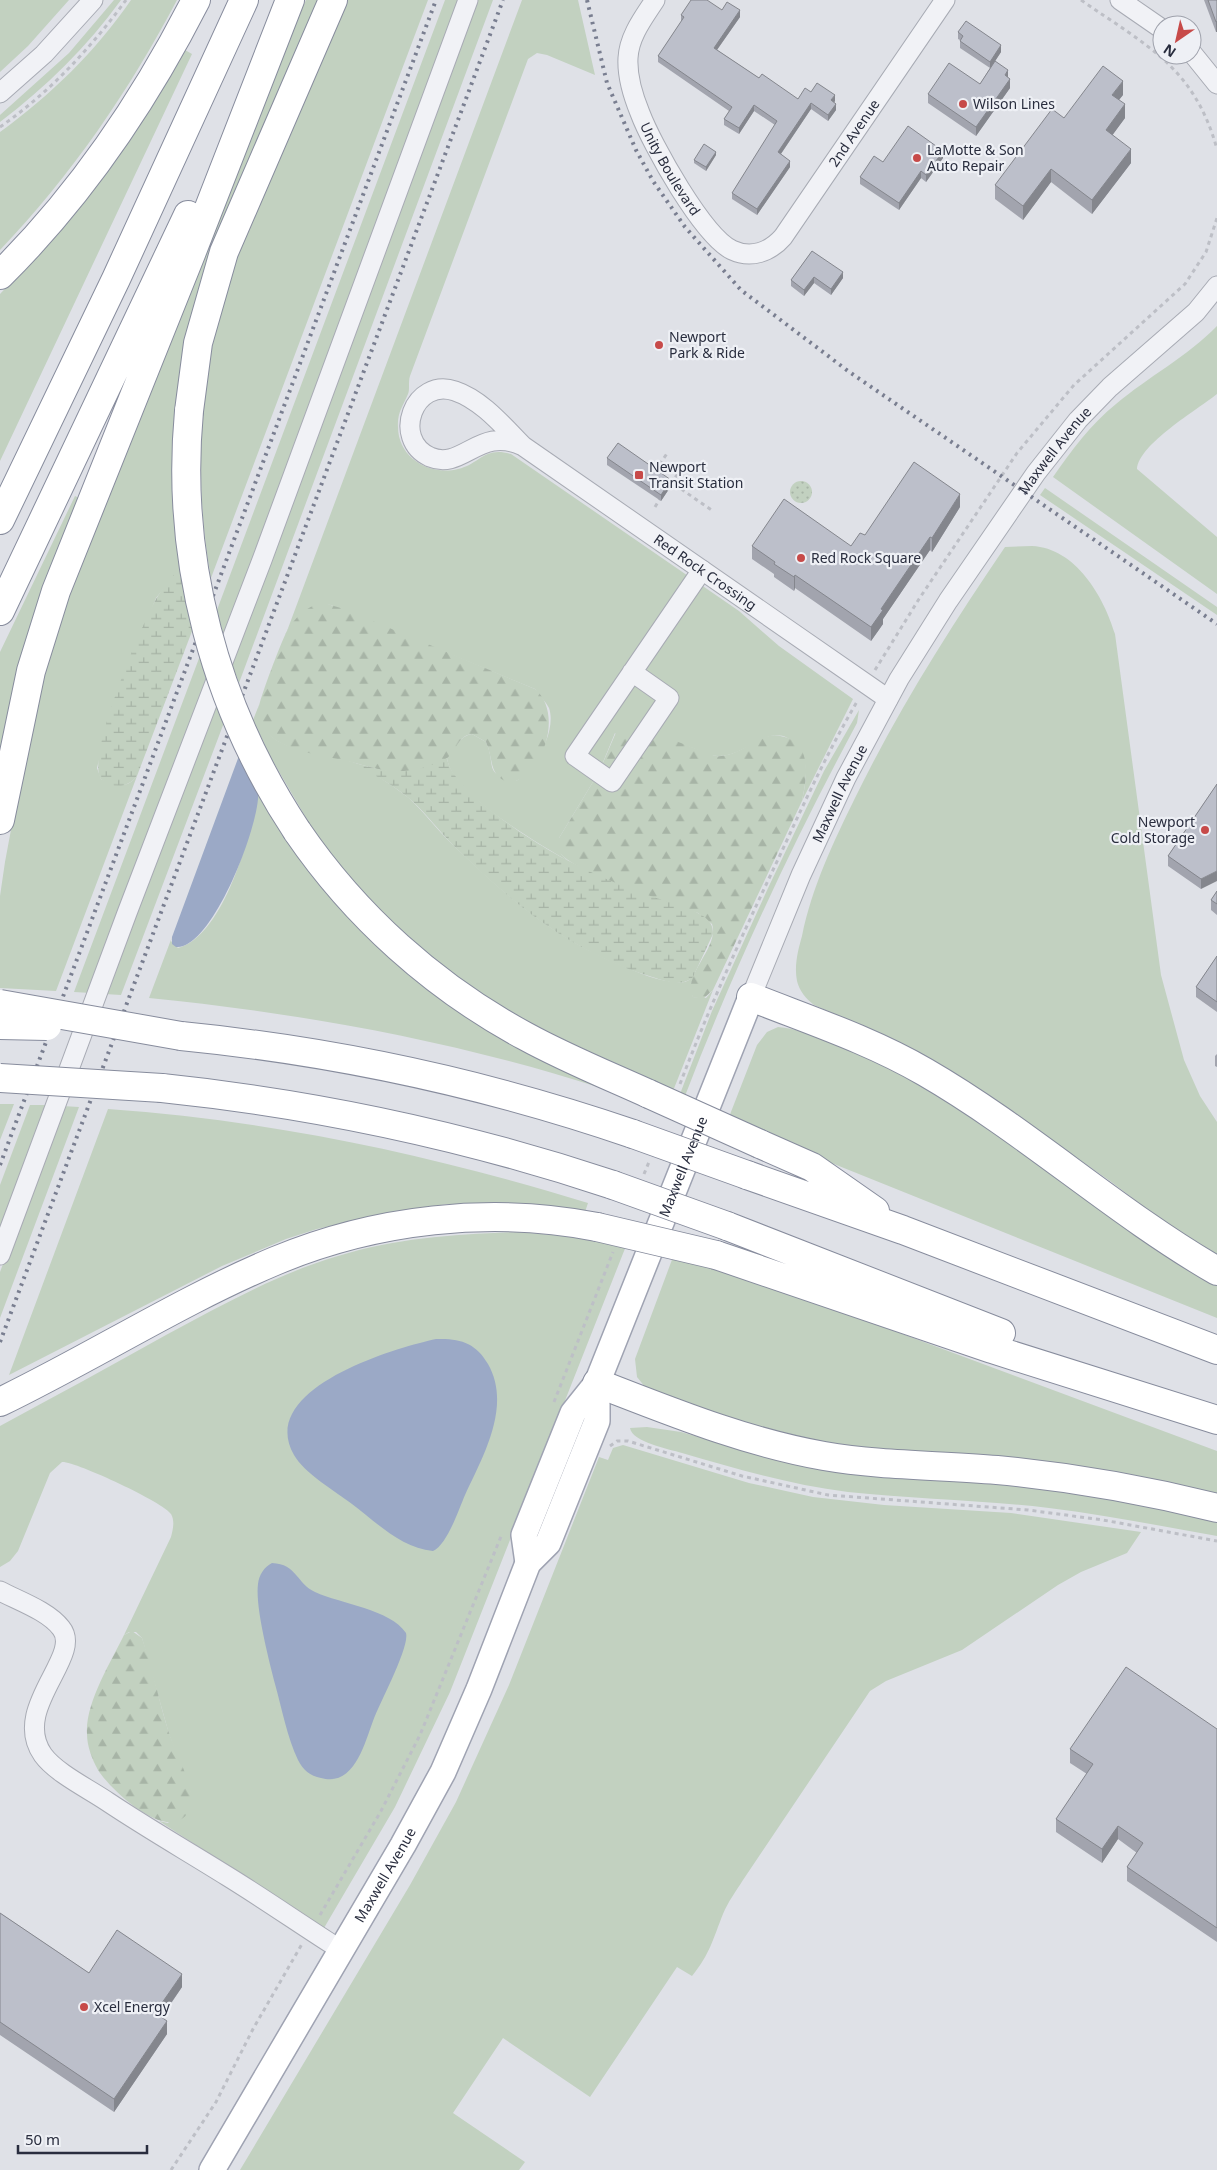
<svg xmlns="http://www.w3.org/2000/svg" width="1217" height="2170" viewBox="0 0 1217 2170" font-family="'Noto Sans',sans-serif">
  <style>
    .green { fill: #c2d1c0 }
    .forest { fill: url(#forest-firs) }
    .wetland { fill: url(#wetland-marsh) }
    .park { fill: url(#park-dots) }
    .water { fill: #9ba9c6 }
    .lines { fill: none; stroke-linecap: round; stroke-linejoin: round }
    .minor-casing { stroke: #a8abb4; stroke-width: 21 }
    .major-casing { stroke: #9fa3b2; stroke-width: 28 }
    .highway-casing { stroke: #878c9d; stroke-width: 30 }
    .path { stroke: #bdbfc6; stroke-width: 3; stroke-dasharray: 4 4; stroke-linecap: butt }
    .minor { stroke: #f1f2f6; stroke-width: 19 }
    .major { stroke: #fff; stroke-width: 25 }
    .highway { stroke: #fff; stroke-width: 28 }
    .rail { stroke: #797e90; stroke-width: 4; stroke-dasharray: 2.5 5; stroke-linecap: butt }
    .highway-bridge-casing { stroke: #878c9d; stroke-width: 30; stroke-linecap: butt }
    .highway-bridge { stroke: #fff; stroke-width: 28 }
    .wall { fill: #a2a4ae }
    .shaded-wall { fill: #84868d }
    .building { fill: #bcbfca; stroke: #84868d }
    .poi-dot { fill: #c74a49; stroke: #eef0f5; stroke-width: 2 }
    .labels { text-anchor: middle; stroke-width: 4.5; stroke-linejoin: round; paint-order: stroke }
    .poi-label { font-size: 14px; fill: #292d3e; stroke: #eef0f5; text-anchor: start }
    .street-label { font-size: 14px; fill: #292d3e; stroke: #eef0f5 }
  </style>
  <defs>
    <pattern id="forest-firs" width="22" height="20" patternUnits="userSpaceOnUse" patternTransform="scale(1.25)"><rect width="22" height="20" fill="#c2d1c0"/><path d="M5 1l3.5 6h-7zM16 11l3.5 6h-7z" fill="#a7b4a6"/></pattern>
    <pattern id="wetland-marsh" width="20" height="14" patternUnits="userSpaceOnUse" patternTransform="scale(1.25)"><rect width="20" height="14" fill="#c2d1c0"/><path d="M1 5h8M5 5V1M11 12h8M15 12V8" fill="none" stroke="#a7b4a6"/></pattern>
    <pattern id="park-dots" width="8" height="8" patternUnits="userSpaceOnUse" patternTransform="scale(1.25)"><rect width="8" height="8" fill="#c2d1c0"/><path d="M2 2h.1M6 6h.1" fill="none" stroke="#a7b4a6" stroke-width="1.8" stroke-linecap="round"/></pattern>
  </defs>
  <rect width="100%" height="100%" fill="#dfe1e7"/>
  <path class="green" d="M0,0H69L28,46L0,72Z
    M114,0H121C87,47 46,87 0,122V115L69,53Z
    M131,0H177C129,91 71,176 0,250V132C50,96 96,51 131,0Z
    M306,0H320L208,259L195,302L186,343L182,566L156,598L111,710L97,768L101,779C116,785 126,790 137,776L56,991L0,988V896L5,862L31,722L64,603L287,42Z
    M348,0H428L211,578C192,474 200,367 233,268C245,231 263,195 278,160C302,107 325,53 348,0Z
    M445,0H459L224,638L217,610Z
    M478,0H493L239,683L231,662Z
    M522,0H578L595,75L547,55L537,53L528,59L410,376C408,382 410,390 408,394C403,406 397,413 398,427C398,458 430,476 458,469C480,464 484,446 511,454L739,611L779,646L853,699L802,801C806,781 810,763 797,746C773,717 747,756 720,756C709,757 698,749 687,746C665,739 639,737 615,733L599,772L559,838L561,854L568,861C537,842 451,794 447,758C455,749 459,736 472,734L486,742C497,767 482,773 516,781C535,770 557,731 549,708C546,702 539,695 535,689L331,605C312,601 297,617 287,631Z
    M185,50L192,54L0,461V294L38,254L145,115Z
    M1217,326V394C1197,410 1139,444 1137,469L1217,537V594L1053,477C1071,451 1091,424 1116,404C1148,377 1188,356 1217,326Z
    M1045,488L1217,607V615L1040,495Z
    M75,496L81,499L0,765V652Z
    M1032,546C1076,548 1104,597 1115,634L1161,975L1184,1060L1200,1096L1217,1122V1259L1177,1232L1110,1181L956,1074L878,1033L814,1005C806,999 799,990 797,981C794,966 798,950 802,936C812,887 833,843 855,798C898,710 950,628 1005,547Z
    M201,653L209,678L91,993L74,992Z
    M216,697L225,720L121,995L105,994Z
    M259,705C256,753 318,750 349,761C364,766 398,789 410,799C425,813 437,830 452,844C505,895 551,936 620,965C640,973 663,984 685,982L689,980L696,972L691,984L693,997L706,998L713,990L673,1091L566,1045L456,980L384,920L331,854L309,823L271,758L253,720Z
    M859,710L857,723C792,844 734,968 685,1096L680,1094L712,1011L769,886L824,771Z
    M258,787L330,893L602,1084L601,1088C455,1041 301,1013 149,998L172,937L171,941L178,948C225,936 253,829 258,787Z
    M778,1027C795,1028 811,1035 826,1040C874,1058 919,1084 962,1111L1217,1283V1318L829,1162L729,1117L757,1045L767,1032Z
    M0,1104H14L0,1140Z
    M30,1105H49L0,1238V1185Z
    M62,1106L79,1107L0,1318V1272Z
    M108,1109C275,1121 428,1154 588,1203L585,1212L507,1204H448L398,1211L317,1229L286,1239L222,1266L9,1375Z
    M518,1232L587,1238L626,1246L450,1692L395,1807L324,1928L159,1821L168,1823L191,1794L169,1734L142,1638L136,1632H129L124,1635L171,1537C173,1529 175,1521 171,1514C165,1503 75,1461 62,1462L50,1473L18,1551L10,1561L0,1567V1426C55,1396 111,1366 166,1335C222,1305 277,1274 338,1256C397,1238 456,1234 518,1232Z
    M673,1257L753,1280L889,1329L1217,1451V1496L831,1445L732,1421L645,1387L637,1377L635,1359Z
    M647,1427L681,1432L795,1464L1079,1493L1217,1520V1536C1161,1526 1105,1515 1049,1508C982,1500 915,1499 848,1492C791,1485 737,1469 682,1453C669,1449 632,1442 630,1428Z
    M623,1445L749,1483L813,1497L884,1505L1011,1513L1141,1532L1127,1553L1081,1572L1058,1585L962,1650L886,1681L870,1691L743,1880C736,1891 728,1902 723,1914C713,1939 710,1954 692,1976L677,1967L590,2097L503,2038L453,2113L525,2162L519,2170H240L410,1885L456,1802L509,1685L599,1457L608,1460L613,1448Z"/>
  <path class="forest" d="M324,603L344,609L535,689C563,712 545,773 511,783C488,777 494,760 486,742L472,734C457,736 457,751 446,759C434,767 417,771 403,772C385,773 368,766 351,762C325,755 272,752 260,722C259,718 258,712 259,707C260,698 283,637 288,629C296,617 309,604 324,603Z
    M623,724H631L715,756C736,758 750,741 769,736C775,734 782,736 788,738C813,749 806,781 802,801L713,990L703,999L693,997C681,976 720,947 712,924L698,913C669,903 571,873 558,850L559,838L599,772L617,730Z
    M132,1631L142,1638C153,1669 159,1702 169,1733C175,1750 193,1786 192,1802C192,1808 188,1814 183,1818C161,1837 109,1788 98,1770C92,1759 87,1746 87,1734C85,1703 111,1662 124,1635Z"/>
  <path class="wetland" d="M182,566L194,626L137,776C128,788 113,789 101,779C85,758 142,624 156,599C163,587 172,576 182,566Z
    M447,758C451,791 539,846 569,861C591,873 615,883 639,892C659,900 684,904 703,916C710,921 713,925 713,934L693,977C682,988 662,980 649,976C571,952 509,901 452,844C438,830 426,813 411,800C393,784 370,773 349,761C387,773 410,777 447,758Z"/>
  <path class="park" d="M790 492a11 11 0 1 1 22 0a11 11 0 1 1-22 0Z"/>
  <path class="water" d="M240,753C245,763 256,777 258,788C263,819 212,951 176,947L172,944V937Z
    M436,1339C460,1338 476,1343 488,1364C512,1406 483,1456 465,1495C459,1509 447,1545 433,1551C401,1548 376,1522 352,1504C335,1491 304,1473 294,1455C256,1389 394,1348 436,1339Z
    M272,1563C297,1564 297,1584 315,1592C341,1604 390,1609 406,1633C410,1647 379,1704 373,1721C364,1745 354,1787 321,1778C310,1776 303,1770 298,1760C287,1737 282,1709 275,1684C269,1660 255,1607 258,1584C259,1575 264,1567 272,1563Z"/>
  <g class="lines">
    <g class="minor-casing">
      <g id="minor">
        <path id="s1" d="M655,0C644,17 629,36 628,58C627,76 633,96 640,113C652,145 703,236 732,250C751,259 770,252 783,237L945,0"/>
        <path d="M1120,0L1162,29"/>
        <path d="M1192,53L1217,84"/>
        <path d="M0,93L44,54L93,0"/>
        <path id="s2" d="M523,446C479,425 463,471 430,457C391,439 414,377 455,391C482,400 504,427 523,446L888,699"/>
        <path d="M632,672L669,698L612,782L575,756L702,570"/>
        <path id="s3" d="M751,997L801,875L846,778L899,679L948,601L1036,473L1078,420L1110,387L1196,312L1217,286"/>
        <path d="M0,1255L127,913L262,560L468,0"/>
        <path d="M0,1591C19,1601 48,1611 61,1628C84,1656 10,1708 43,1755C56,1773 89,1789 108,1802C147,1828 187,1851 227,1876C266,1900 303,1926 341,1950"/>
      </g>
    </g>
    <g class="major-casing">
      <g id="major">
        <path id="s4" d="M528,1563L524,1535L573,1413L597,1383L751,997"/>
        <path id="s5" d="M212,2170L403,1845L443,1772L479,1689L528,1563L548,1543L597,1421V1383"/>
      </g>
    </g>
    <g class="highway-casing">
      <path id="highway" d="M0,275C80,196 145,100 196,0
        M189,411L198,343L224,252L333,0
        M0,520L116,279L244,0
        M0,611L188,215
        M0,820L31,671L56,591L191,254L290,0
        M297,831C355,916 434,987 525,1036C565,1058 607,1075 649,1094
        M751,997C809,1020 870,1040 925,1072C1027,1131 1115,1212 1217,1271
        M181,1036C334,1051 487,1084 633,1134
        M162,1088C316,1104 466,1136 613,1185
        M760,1144L812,1167L875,1211
        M747,1175L903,1230L1217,1350
        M727,1226L1001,1333
        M716,1255L992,1349L1217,1420
        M597,1383C672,1412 745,1442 824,1456C881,1466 940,1465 997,1470C1071,1477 1145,1490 1217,1508
        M0,1402C93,1357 180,1301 275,1261C375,1219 491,1206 597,1227"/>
    </g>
    <path class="path" d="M1081,0C1147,46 1194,67 1217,149
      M0,127C49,93 91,48 126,0
      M655,471L668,452
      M668,480L713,511
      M671,484L684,464
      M655,507L661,497
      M875,670L919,599L1017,453L1074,385L1185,284L1206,252L1217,218
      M680,1084C710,1005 745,929 781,853C805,801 829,749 858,700
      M644,1174L649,1162
      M554,1402L613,1252
      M610,1446L617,1441H628L742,1476L828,1495L1028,1510L1103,1520L1217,1541
      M320,1915L381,1811L420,1735L502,1534
      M171,2170L216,2102L253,2029L302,1944"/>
    <use href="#minor" class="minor"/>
    <use href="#major" class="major"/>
    <use href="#highway" class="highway"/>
    <path class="rail" d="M587,0L607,83L636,150L653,181L685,227L741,290L848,371L1217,624
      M0,1165L436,0
      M0,1342L503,0"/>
    <g class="highway-bridge-casing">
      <path id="highway-bridge" d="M189,411C175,560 215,707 297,831
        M0,1004L181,1036
        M0,1025L47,1026
        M0,1078L162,1088
        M649,1094L760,1144
        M633,1134L747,1175
        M613,1185L727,1226
        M597,1227L716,1255"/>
    </g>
    <use href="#highway-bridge" class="highway-bridge"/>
  </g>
  <path class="wall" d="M1204,0H1217L1216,32Z
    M722,10L740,17L717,50L759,78L798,99L811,92L835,101L834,102L836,110L828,121L811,109L781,154L790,167L757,215L732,199V193L775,125L754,111L739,134L724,125V119L729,111L658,62V56L682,21H681V15Z
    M958,32L1001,52L995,61L1008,78L1010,88L976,136L928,103V94L980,84L990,68L960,48V40L958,39Z
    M1123,95L1119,100L1125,118L1112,135L1131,163L1092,214L1051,182L1023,220L995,199V185L1064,118Z
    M716,155L706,171L694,163V160Z
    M943,158L926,182L921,178L899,210L860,184V177L883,162Z
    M812,251L843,278L831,295L814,283L804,296L791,286V280Z
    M607,458L671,486L661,501L607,465Z
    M960,507L932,552L930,550L883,619V624L871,641L795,588L794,591L774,577V574L752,559V546H851L865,535Z
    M1217,784L1201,889L1168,866V856Z
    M1217,891V915L1211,910V900Z
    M1217,956V1012L1196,997V987Z
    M1217,1054V1067L1215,1066V1056Z
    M1217,1729V1942L1127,1881V1867L1137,1853L1118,1839L1102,1863L1056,1832V1819L1087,1774L1070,1763V1749Z
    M0,1913L89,1973L182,1987L162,2017L167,2034L114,2112L0,2035Z"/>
  <path class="shaded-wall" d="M740,10V17L714,54V48Z
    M1217,21V32H1216V22Z
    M1001,45V52L990,69V62Z
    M1008,70V80L1005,75Z
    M1010,79V88L976,136V127Z
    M1123,81V95L1112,108V95Z
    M835,95V101L831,107V100Z
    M811,103V109L778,158V152Z
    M836,104V110L828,121V115Z
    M1125,104V118L1106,144V130Z
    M754,105V111L739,134V128Z
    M1131,149V163L1092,214V200Z
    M943,151V158L926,182V175Z
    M716,152V155L706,171V167Z
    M790,161V167L757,215V209Z
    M1051,169V182L1023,220V206Z
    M921,171V178L899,210V203Z
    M843,272V278L831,295V289Z
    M814,277V283L804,296V290Z
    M671,480V486L661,501V495Z
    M960,494V507L932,552V538Z
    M930,537V550L883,619V624L871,641V627L881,609Z
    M795,575V588L794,591V577Z
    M1217,871V881L1201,889V879Z
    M1118,1826V1839L1102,1863V1849Z
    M182,1974V1987L155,2026V2013Z
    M167,2021V2034L114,2112V2099Z"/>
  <path class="building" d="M691,0H707L722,10L727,2L740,10L714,48L759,78L762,74L798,99L805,88L811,92L817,83L835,95L831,100L836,104L828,115L811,103L778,152L790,161L757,209L732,193L777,121L754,105L739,128L724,119L732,107L658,56L684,17L681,15Z
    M1208,0H1217V21L1216,22Z
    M966,21L1001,45L990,62L960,41L963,36L958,32Z
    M995,61L1008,70L1005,75L1010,79L976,127L928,94L949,63L980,84Z
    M1103,66L1123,81L1112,95L1125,104L1106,130L1131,149L1092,200L1051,169L1023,206L995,185L1052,109L1064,118Z
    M908,126L943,151L926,175L921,171L899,203L860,177L874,156L883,162Z
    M704,144L716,152L706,167L694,160Z
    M812,251L843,272L831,289L814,277L804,290L791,280Z
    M618,443L671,480L661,495L607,458Z
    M914,462L960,494L932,538L930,537L881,609L883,610L871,627L795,575L794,577L774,564L775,562L752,546L784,499L851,546L860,533L865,535Z
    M1217,784V871L1201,879L1168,856Z
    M1217,891V904L1211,900Z
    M1217,956V1002L1196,987Z
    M1126,1667L1217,1729V1928L1127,1867L1143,1843L1118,1826L1102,1849L1056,1819L1093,1764L1070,1749Z
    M0,1913L89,1973L117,1930L182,1974L155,2013L167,2021L114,2099L0,2022Z"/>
  <g class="poi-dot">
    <circle cx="963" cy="104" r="5"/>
    <circle cx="917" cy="158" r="5"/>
    <circle cx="659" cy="345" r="5"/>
    <rect x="634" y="470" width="10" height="10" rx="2.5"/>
    <circle cx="801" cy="558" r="5"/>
    <circle cx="1205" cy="830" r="5"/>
    <circle cx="84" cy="2007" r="5"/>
  </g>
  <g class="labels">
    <g class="poi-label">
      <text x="973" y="109">Wilson Lines</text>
      <text x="927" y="155">LaMotte &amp; Son<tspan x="927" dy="16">Auto Repair</tspan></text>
      <text x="669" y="342">Newport<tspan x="669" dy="16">Park &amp; Ride</tspan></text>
      <text x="649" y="472">Newport<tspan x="649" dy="16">Transit Station</tspan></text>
      <text x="811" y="563">Red Rock Square</text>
      <text x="1195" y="827" text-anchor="end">Newport<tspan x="1195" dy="16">Cold Storage</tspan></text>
      <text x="94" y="2012">Xcel Energy</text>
    </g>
    <g class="street-label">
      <text dy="5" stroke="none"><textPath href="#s1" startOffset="471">2nd Avenue</textPath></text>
      <text dy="5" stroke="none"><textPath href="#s1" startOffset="185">Unity Boulevard</textPath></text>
      <text dy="5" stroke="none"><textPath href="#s3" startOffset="628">Maxwell Avenue</textPath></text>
      <text dy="5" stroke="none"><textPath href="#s2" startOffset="514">Red Rock Crossing</textPath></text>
      <text dy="5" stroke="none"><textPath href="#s3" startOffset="222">Maxwell Avenue</textPath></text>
      <text dy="5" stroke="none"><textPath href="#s4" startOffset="431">Maxwell Avenue</textPath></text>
      <text dy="5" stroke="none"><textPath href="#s5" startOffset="342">Maxwell Avenue</textPath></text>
    </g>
  </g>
  <g transform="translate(1177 40) rotate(214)"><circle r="24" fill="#eef0f5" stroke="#9fa2ac"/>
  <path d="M0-4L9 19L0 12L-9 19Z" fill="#c74a49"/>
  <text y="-8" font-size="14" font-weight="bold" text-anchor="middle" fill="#292d3e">N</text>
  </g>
  <path d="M18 2145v8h129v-8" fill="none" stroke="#292d3e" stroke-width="2.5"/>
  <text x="25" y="2145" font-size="15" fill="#292d3e" stroke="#eef0f5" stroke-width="4" paint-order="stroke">50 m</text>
</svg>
